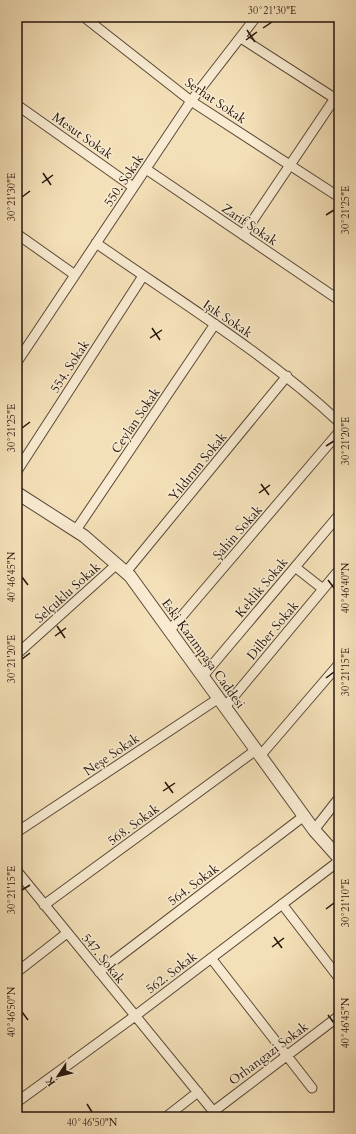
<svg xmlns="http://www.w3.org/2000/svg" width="356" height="1134" viewBox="0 0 356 1134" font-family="Cardo,serif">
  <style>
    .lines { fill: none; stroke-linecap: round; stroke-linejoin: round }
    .minor-casing { stroke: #5a4838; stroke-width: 11 }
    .tertiary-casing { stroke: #5a4838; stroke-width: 14 }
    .minor { stroke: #f8ebd1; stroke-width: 9 }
    .tertiary { stroke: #f8ebd1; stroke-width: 12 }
    .ticks { fill: none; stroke: #26150d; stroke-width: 1.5 }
    .labels { text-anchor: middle; stroke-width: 3; stroke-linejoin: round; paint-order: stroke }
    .street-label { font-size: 13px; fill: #26150d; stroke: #f8ebd1 }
    .neatline { fill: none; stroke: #26150d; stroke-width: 1.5 }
    .ticks-label { font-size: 10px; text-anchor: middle; fill: #26150d }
  </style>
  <rect width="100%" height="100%" fill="#f4e0b8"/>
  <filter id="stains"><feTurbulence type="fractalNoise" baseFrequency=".005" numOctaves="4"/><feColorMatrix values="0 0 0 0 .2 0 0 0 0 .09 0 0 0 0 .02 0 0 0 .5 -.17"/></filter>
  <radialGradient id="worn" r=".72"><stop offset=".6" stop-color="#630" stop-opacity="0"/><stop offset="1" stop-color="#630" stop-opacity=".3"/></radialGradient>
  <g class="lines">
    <g class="minor-casing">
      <path id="minor" d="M84,17L191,101L339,197
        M241,38L339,101
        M17,105L133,187
        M146,169L339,300
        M17,234L75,275
        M243,235L335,98
        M96,243C179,301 265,353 339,422
        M17,362L191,101L256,17
        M17,471L143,276
        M76,530L215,324
        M295,567L323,589
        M126,572L287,376
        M170,630L339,432
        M17,654L117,564
        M203,676L339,515
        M225,707L339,570
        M260,756L339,664
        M314,830L339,798
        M17,832L219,698
        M17,871L218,1117
        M282,904L339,978
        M44,905L256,750
        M211,958L312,1088
        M17,972L67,933
        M99,972L304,816
        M17,1102L135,1016L339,861
        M214,1111L339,1016
        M166,1117L198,1092"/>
    </g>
    <g class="tertiary-casing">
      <path id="tertiary" d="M17,493L84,536L130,576L314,830L339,858"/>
    </g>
    <use href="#minor" class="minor"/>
    <use href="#tertiary" class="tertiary"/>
  </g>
  <path class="ticks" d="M263,28L272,22M247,30L255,42M246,40L257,32M43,173L51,185M42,183L53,175M22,197L30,191M326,215L334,210M152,328L160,340M150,338L162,330M22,428L30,422M326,446L334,441M261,484L269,495M259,493L270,485M22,577L28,585M328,580L334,588M57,626L65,638M55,636L66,628M22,659L30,653M326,678L334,672M165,782L173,793M163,791L175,783M22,890L30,885M326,909L334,903M274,937L282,948M272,947L284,938M22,1012L28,1020M328,1015L334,1023M87,1104L92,1112"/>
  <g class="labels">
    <g class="street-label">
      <text transform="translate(216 100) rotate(34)" y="5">Serhat Sokak</text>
      <text transform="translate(83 135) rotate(35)" y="5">Mesut Sokak</text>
      <text transform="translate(123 180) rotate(-56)" y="5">550. Sokak</text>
      <text transform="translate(250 224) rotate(34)" y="5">Zarif Sokak</text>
      <text transform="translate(228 318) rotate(34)" y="5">Işık Sokak</text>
      <text transform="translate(69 366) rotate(-57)" y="5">554. Sokak</text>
      <text transform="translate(135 420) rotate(-56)" y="5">Ceylan Sokak</text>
      <text transform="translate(197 466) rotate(-51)" y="5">Yıldırım Sokak</text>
      <text transform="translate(237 532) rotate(-49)" y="5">Şahin Sokak</text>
      <text transform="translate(261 587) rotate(-50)" y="5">Keklik Sokak</text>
      <text transform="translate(67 592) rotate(-42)" y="5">Selçuklu Sokak</text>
      <text transform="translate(272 630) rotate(-50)" y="5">Dilber Sokak</text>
      <text transform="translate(204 653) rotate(54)" y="5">Eski Kazımpaşa Caddesi</text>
      <text transform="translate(111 754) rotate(-34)" y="5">Neşe Sokak</text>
      <text transform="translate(133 824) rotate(-36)" y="5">568. Sokak</text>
      <text transform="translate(193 884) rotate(-37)" y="5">564. Sokak</text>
      <text transform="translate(104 958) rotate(51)" y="5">547. Sokak</text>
      <text transform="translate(171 972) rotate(-37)" y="5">562. Sokak</text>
      <text transform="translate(268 1053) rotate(-37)" y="5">Orhangazi Sokak</text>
    </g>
  </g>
  <rect width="356" height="1134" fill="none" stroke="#f4e0b8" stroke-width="44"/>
  <g transform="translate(58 1076) rotate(235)" stroke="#f8ebd1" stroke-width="3" paint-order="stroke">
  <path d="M0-3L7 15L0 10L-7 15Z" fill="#26150d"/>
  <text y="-6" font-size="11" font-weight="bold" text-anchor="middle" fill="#26150d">K</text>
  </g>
  <rect x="22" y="22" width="312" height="1090" class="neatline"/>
  <g class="ticks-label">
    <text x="272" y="14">30°21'30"E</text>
    <text transform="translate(11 197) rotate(-90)" y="4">30°21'30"E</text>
    <text transform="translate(345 210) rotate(-90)" y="4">30°21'25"E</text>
    <text transform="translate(11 428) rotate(-90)" y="4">30°21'25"E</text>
    <text transform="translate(345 441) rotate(-90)" y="4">30°21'20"E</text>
    <text transform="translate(11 577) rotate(-90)" y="4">40°46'45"N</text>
    <text transform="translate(345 588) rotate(-90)" y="4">40°46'40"N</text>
    <text transform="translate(11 659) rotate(-90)" y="4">30°21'20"E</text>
    <text transform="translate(345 672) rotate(-90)" y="4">30°21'15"E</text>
    <text transform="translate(11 890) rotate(-90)" y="4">30°21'15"E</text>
    <text transform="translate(345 903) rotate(-90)" y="4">30°21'10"E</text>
    <text transform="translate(11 1012) rotate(-90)" y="4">40°46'50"N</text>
    <text transform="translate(345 1023) rotate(-90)" y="4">40°46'45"N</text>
    <text x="92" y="1126">40°46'50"N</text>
  </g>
  <rect width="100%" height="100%" filter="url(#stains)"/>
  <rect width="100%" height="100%" fill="url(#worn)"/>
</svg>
